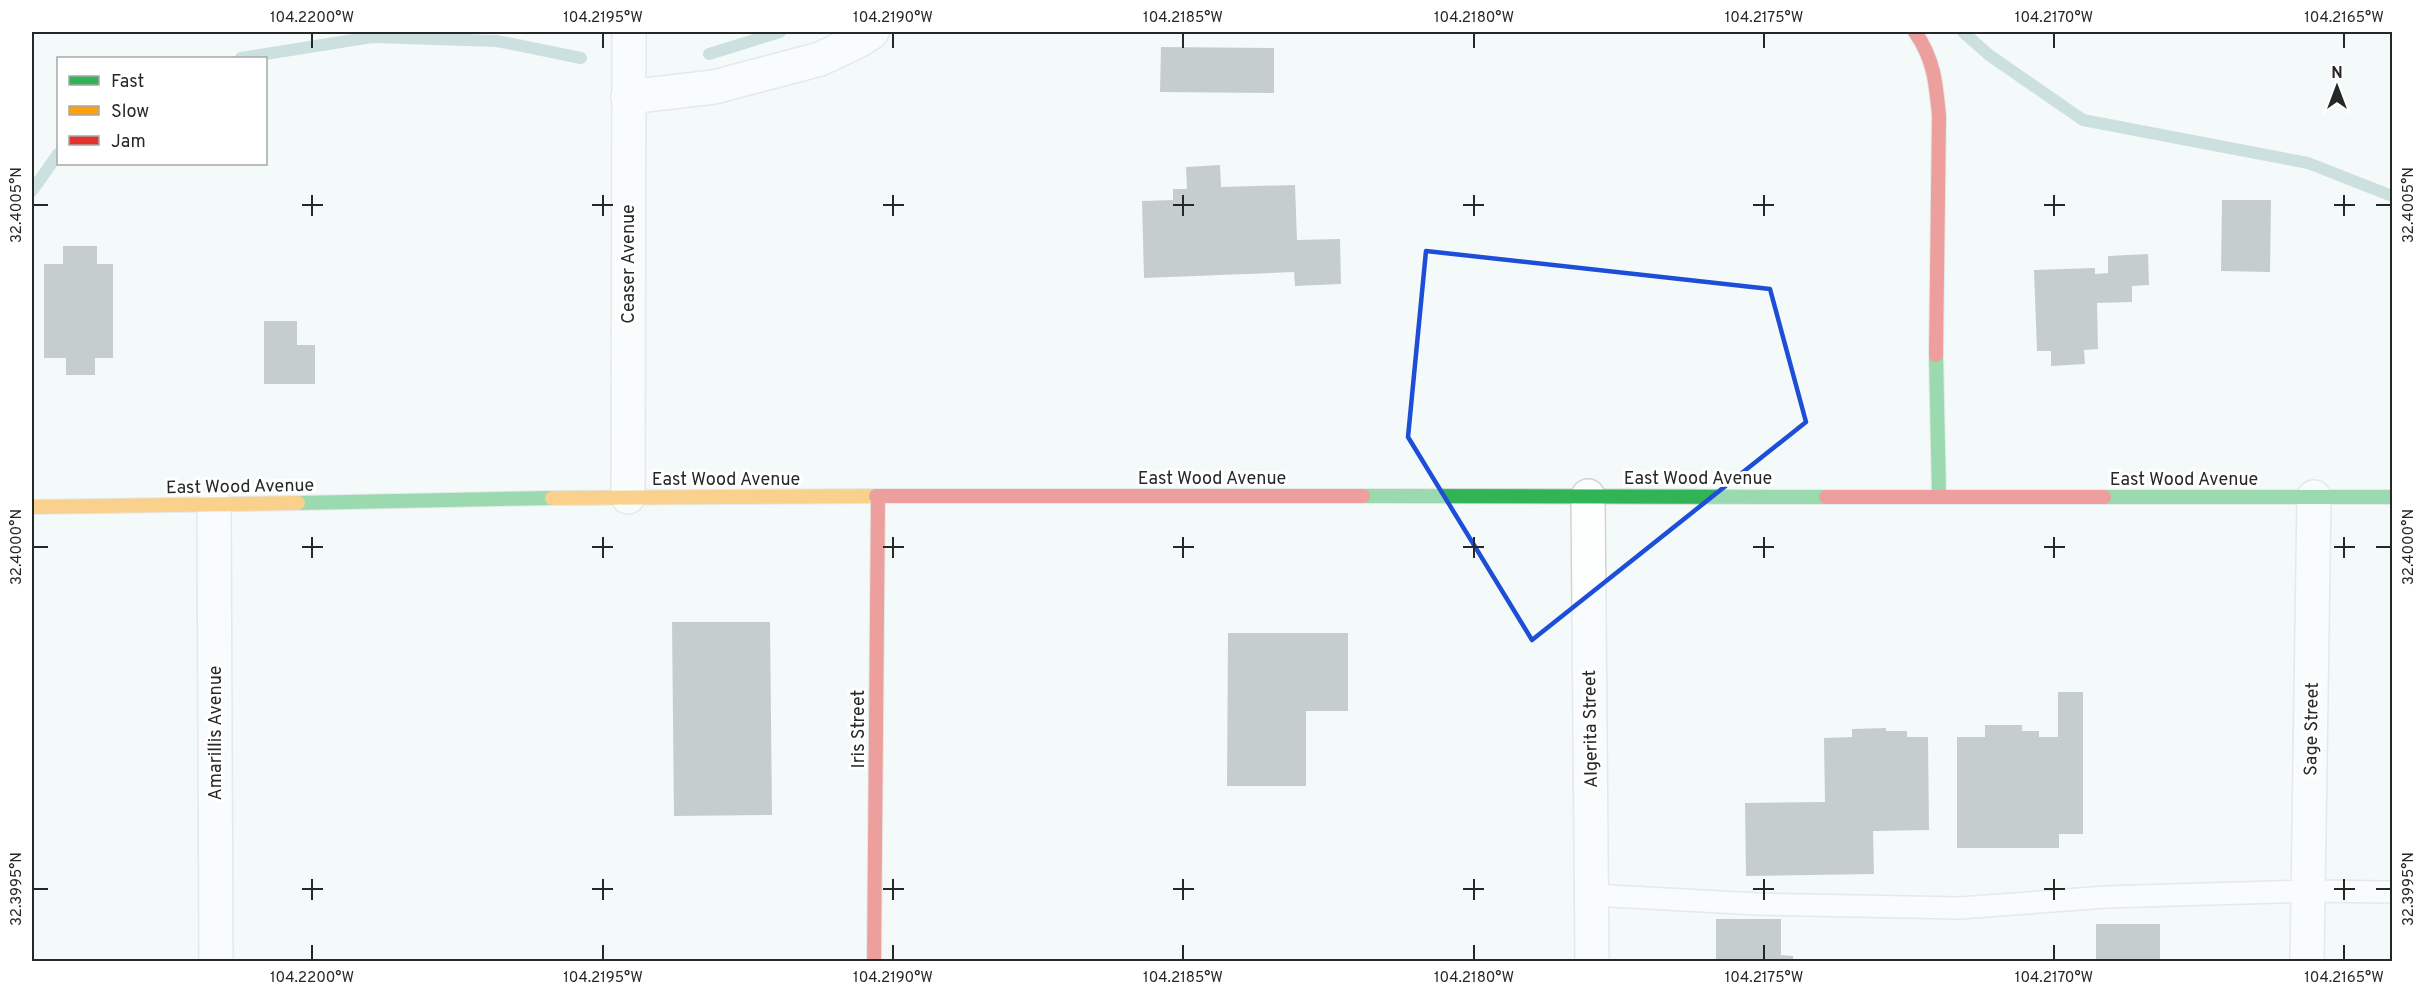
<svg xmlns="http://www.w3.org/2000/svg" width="2424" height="993" viewBox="0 0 2424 993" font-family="Overpass,sans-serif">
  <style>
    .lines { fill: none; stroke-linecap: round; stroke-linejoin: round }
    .stream { stroke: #9cc4be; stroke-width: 12 }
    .building { fill: #8d9a98 }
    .lane-casing { stroke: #d0d5d4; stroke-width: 24 }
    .street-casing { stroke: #d0d5d4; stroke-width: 36 }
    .fast-casing { stroke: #d0d5d4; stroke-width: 16 }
    .slow-casing { stroke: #d0d5d4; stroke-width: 16 }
    .jam-casing { stroke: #d0d5d4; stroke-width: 16 }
    .lane { stroke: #fdfefe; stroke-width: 21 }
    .street { stroke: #fdfefe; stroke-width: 33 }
    .fast { stroke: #30b455; stroke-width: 14 }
    .slow { stroke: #ff9f0a; stroke-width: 14 }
    .jam { stroke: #e5322d; stroke-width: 14 }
    .marked { fill: none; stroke: #1d4ed8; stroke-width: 4.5; stroke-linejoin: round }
    .ticks { fill: none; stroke: #242827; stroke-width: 2 }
    .labels { text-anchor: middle; stroke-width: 6; stroke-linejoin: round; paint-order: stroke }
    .street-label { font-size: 18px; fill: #242827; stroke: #fff }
    .neatline { fill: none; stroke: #242827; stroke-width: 2 }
    .ticks-label { font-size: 15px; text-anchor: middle; fill: #242827 }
  </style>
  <rect width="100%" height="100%" fill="#f4faf9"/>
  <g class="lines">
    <path class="stream" d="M1963,32L1989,55L2083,120L2308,163L2392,196
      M709,54L780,32
      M241,58L372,37L497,41L581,58
      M32,191L58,154"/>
  </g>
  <path class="building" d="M1161,47L1274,48V93L1160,92Z
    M1220,165L1221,187L1295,185L1297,240L1340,239L1341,284L1295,286L1294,272L1144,278L1142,201L1173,200V189H1187L1186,167Z
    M2222,200H2271L2270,272L2221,271Z
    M63,246H97V264H113V358H95V375H66V358H44V264H63Z
    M2148,254L2149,285L2132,286V302L2097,303L2098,349L2084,350L2085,364L2051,366V351H2037L2034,270L2095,268V274L2108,273V256Z
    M264,321H297V345H315V384H264Z
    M2390,337H2392V393H2390Z
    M672,622H770L772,815L674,816Z
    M1228,633H1348V711H1306V786H1227Z
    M2058,692H2083V834H2059V848H1957V737H1985V725H2022V731H2039V737H2058Z
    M1886,728V731H1907V737H1928L1929,830L1873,831L1874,874L1746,876L1745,803L1825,802L1824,738L1852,737V729Z
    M1716,919H1781V955L1793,956V962H1716Z
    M2096,924H2160V962H2096Z"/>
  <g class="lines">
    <g class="lane-casing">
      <path id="lane" d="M1592,895L1758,904L1960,908L2106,897L2309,891L2392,892"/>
    </g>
    <g class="street-casing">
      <path id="street" d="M628,97L714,87L820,59L858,41L872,32
        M1588,496L1592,962
        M628,497L629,32
        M214,504L216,962
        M2307,962L2314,497"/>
    </g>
    <g class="fast-casing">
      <path id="fast" d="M1936,355L1939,495
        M1363,496L1826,497
        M2104,497H2392
        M298,503L552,498"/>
    </g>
    <g class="slow-casing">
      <path id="slow" d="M552,498L876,496
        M32,507L298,503"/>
    </g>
    <g class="jam-casing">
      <path id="jam" d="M1915,32C1934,59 1936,83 1939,116L1936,355
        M876,496H1363
        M1826,497H2104
        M874,962L878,496"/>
    </g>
    <use href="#lane" class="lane"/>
    <use href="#street" class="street"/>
    <use href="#fast" class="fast"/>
    <use href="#slow" class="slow"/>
    <use href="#jam" class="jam"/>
  </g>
  <path d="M0 0H2424V993H0ZM1426,251L1770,289L1806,422L1532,640L1408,437Z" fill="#f4faf9" fill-opacity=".55" fill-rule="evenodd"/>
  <path class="marked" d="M1426,251L1770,289L1806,422L1532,640L1408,437Z"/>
  <path class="ticks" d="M312,33V48M603,33V48M893,33V48M1183,33V48M1474,33V48M1764,33V48M2054,33V48M2344,33V48M312,195V216M603,195V216M893,195V216M1183,195V216M1474,195V216M1764,195V216M2054,195V216M2344,195V216M33,205H48M302,205H323M592,205H613M883,205H904M1173,205H1194M1463,205H1484M1753,205H1774M2044,205H2065M2334,205H2355M2376,205H2391M312,537V558M603,537V558M893,537V558M1183,537V558M1474,537V558M1764,537V558M2054,537V558M2344,537V558M33,547H48M302,547H323M592,547H613M883,547H904M1173,547H1194M1463,547H1484M1753,547H1774M2044,547H2065M2334,547H2355M2376,547H2391M312,879V900M603,879V900M893,879V900M1183,879V900M1474,879V900M1764,879V900M2054,879V900M2344,879V900M33,889H48M302,889H323M592,889H613M883,889H904M1173,889H1194M1463,889H1484M1753,889H1774M2044,889H2065M2334,889H2355M2376,889H2391M312,945V960M603,945V960M893,945V960M1183,945V960M1474,945V960M1764,945V960M2054,945V960M2344,945V960"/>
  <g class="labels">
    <g class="street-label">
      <text transform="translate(628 264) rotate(-90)" y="6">Ceaser Avenue</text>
      <text x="1212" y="484">East Wood Avenue</text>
      <text x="1698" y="484">East Wood Avenue</text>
      <text x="726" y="485">East Wood Avenue</text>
      <text x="2184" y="485">East Wood Avenue</text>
      <text transform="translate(240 486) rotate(-1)" y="6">East Wood Avenue</text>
      <text transform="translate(858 729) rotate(-90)" y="6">Iris Street</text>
      <text transform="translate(1590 729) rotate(-91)" y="6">Algerita Street</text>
      <text transform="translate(2311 729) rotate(-89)" y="6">Sage Street</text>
      <text transform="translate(215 733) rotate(-90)" y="6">Amarillis Avenue</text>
    </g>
  </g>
  <rect width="2424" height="993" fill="none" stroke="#ffffff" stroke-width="66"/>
  <rect x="57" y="57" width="210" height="108" fill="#ffffff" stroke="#a7a9a9" stroke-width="1.5"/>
  <rect x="69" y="76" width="30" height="9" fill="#30b455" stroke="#a7a9a9" stroke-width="1.5"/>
  <text x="111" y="87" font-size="18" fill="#242827">Fast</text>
  <rect x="69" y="106" width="30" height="9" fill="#ff9f0a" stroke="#a7a9a9" stroke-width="1.5"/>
  <text x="111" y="117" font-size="18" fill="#242827">Slow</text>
  <rect x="69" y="136" width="30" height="9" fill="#e5322d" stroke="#a7a9a9" stroke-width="1.5"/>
  <text x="111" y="147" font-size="18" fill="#242827">Jam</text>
  <g transform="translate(2337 87)" stroke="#ffffff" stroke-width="4.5" paint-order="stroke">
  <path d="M0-4.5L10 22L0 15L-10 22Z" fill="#242827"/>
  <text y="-9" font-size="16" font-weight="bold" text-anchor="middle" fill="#242827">N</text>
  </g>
  <rect x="33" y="33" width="2358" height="927" class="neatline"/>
  <g class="ticks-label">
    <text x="312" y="22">104.2200°W</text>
    <text x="603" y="22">104.2195°W</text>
    <text x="893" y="22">104.2190°W</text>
    <text x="1183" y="22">104.2185°W</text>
    <text x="1474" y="22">104.2180°W</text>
    <text x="1764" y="22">104.2175°W</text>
    <text x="2054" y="22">104.2170°W</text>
    <text x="2344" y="22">104.2165°W</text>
    <text transform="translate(16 205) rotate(-90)" y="5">32.4005°N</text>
    <text transform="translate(2408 205) rotate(-90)" y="5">32.4005°N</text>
    <text transform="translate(16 547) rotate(-90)" y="5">32.4000°N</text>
    <text transform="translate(2408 547) rotate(-90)" y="5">32.4000°N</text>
    <text transform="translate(16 889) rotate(-90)" y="5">32.3995°N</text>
    <text transform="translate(2408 889) rotate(-90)" y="5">32.3995°N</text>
    <text x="312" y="982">104.2200°W</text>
    <text x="603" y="982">104.2195°W</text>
    <text x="893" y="982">104.2190°W</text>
    <text x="1183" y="982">104.2185°W</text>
    <text x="1474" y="982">104.2180°W</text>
    <text x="1764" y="982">104.2175°W</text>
    <text x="2054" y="982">104.2170°W</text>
    <text x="2344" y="982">104.2165°W</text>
  </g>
</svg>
